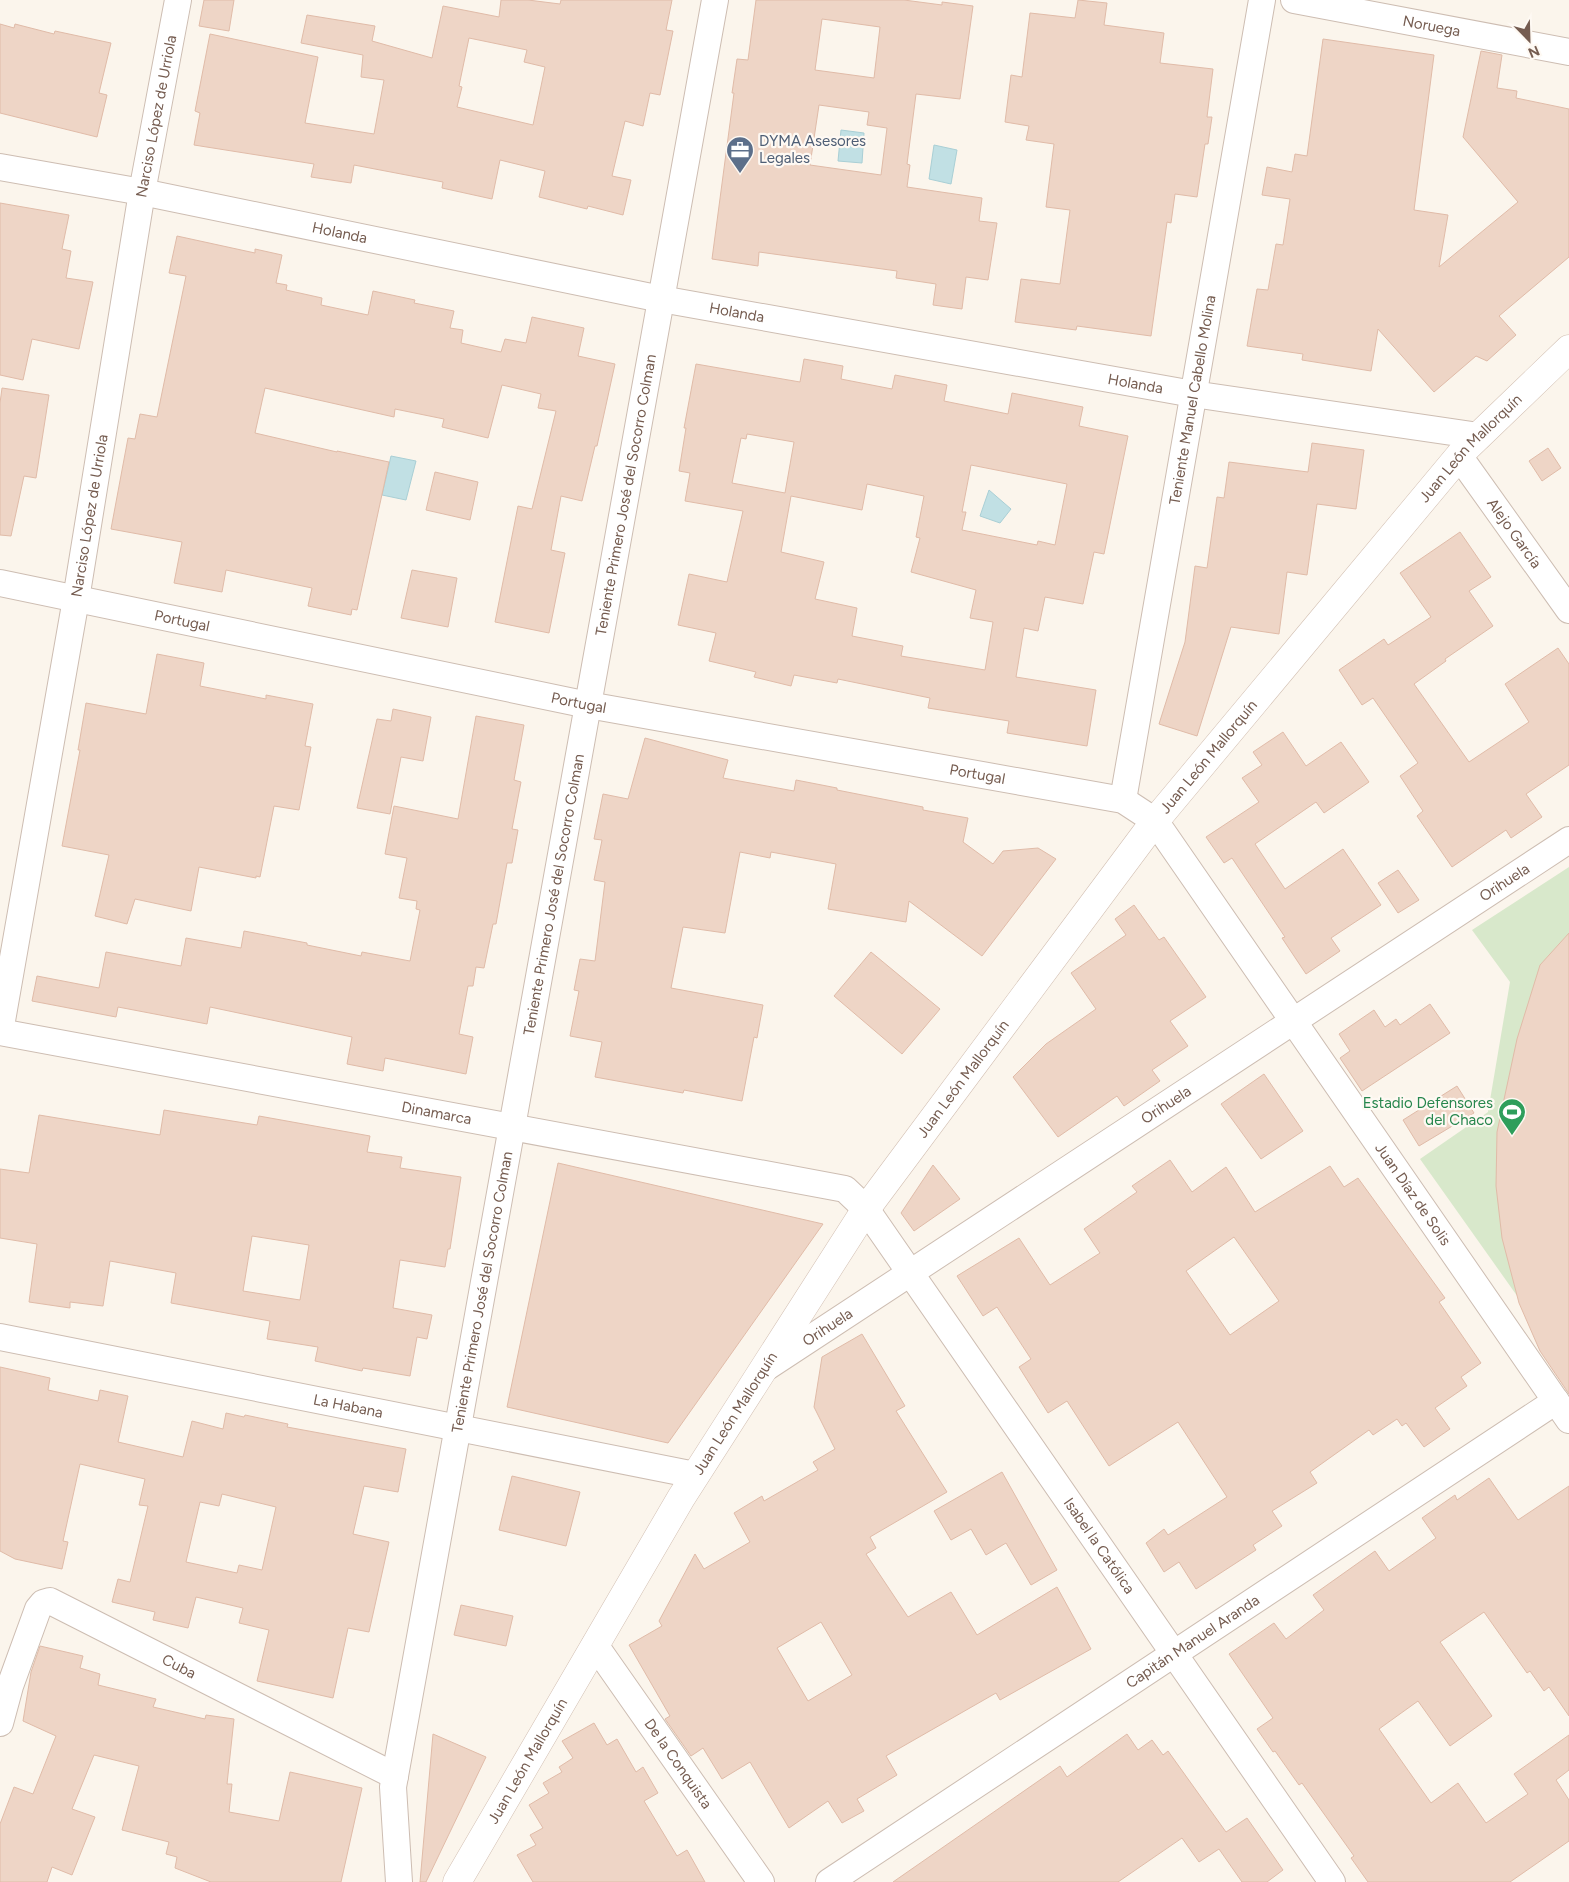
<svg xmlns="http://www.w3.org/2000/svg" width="1569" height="1882" viewBox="0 0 1569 1882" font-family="Figtree,sans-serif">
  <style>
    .green { fill: #d8e8cb }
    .water { fill: #c1e0e4; stroke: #a9cfd5 }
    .building { fill: #eed5c6; stroke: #e0bba8; fill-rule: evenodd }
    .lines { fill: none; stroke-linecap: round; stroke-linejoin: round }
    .street-casing { stroke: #cdbdb2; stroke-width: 28 }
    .secondary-casing { stroke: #d2bfb2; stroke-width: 29 }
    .street { stroke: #fff; stroke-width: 26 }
    .secondary { stroke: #fff; stroke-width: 28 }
    .labels { text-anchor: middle; stroke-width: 4.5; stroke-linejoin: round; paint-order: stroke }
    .street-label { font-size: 15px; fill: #755c50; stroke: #fef9f3 }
    .service-label { font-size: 15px; fill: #4e5e75; stroke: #fef9f3; text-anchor: start }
    .leisure-label { font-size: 15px; fill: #27864d; stroke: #fef9f3; text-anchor: end }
  </style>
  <rect width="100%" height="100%" fill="#fbf5ec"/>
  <path class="green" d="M1569,867V1369L1420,1159L1488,1112L1510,982L1472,930Z"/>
  <path class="water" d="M841,130L864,133L862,163L838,161Z
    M934,145L957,150L951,184L929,179Z
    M391,456L416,461L406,500L382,495Z
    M989,490L1011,509L1000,523L980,516Z"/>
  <path class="building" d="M204,0H234L229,31L199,26Z
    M501,0H528L560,4L561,0H672L666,30L673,31L660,95L650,93L643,126L625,121L612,176L631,180L623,215L588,206L587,209L539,197L545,171L500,160L492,199L442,188L443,182L354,165L351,183L311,177L314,164L194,145L200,113L195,111L210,34L318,57L305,123L374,134L384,80L361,77L363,55L301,43L307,15L375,26L372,41L432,58L443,6L499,17ZM469,38L527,50L524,62L545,67L533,125L457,107L462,87L459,86Z
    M756,0H904L942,5V2L973,6L960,99L916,94L907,164L910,165L907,187L982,198L979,221L997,223L988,280L966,277L962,309L933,305L936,284L896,278L897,271L759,252L758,266L712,259L734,93H732L737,59L748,60ZM822,19L880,27L874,78L815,70ZM819,105L869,112L867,125L887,128L881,175L810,165Z
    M1078,0L1107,3L1104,25L1164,33L1160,63L1213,69L1207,117H1212L1208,144H1205L1197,197L1175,194L1171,223L1167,222L1151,336L1077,326L1076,330L1015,322L1021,279L1060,284L1070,210L1046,207L1054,144L1026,140L1029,126L1005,122L1011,75L1022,77L1030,13L1075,18Z
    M0,24L14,28L15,24L54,34L55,31L111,43L99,93L107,95L97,137L0,113Z
    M1323,39L1434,55L1414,210L1448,215L1439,267L1518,202L1463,137L1481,51L1502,55L1497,88L1517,91L1516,98L1569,109V257L1499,316L1516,335L1487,361L1476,356L1434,392L1378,329L1371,371L1302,360L1303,354L1247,346L1257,289L1268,290L1276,244L1283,245L1290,199L1262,195L1267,167L1292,172L1295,154L1307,156Z
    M0,203L69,215L62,249L71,251L66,278L93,282L79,349L32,339L23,380L0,375Z
    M177,236L255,253V249L282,255L276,283L287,285L286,290L322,298L321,305L368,315L373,291L415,300L414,303L454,311L450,328L463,330L461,343L501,352L505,339L526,343L532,317L584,328L578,356L615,364L597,446H595L582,501L561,496L551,550L565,553L549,633L495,622L518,506L532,509L556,411L538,408L541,394L502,385L488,438L442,427L444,419L395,409L394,417L265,388L255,433L337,452V451L389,462L357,610L352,609L351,615L308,606L312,588L226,570L222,592L174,583L182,542L111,529L128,438L135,439L140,414L157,417L186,276L169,273Z
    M804,359L843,366L841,379L892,389L895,375L947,385L944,401L1008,414L1012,393L1083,407L1079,426L1128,436L1104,554L1094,552L1083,604L1045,597L1038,631L1024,628L1016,677L1096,690L1087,746L1007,733L1009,721L928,708L930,698L838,679L837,683L794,675L791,686L754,677L756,672L709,661L716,633L678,625L689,574L727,582L743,511L685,501L690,473L679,471L686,428H684L696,364L800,382ZM747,434L794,442L785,493L732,483L741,438L746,439ZM971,465L1067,484L1055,545L1038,541L1037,545L962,530L966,512H962ZM867,484L924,496L916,537L920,538L911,572L976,590L970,618L993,622L985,670L901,656L903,646L852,636L857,608L815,599L824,562L781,552L791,496L862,510Z
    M2,388L49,395L36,478L24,476L11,536L0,535V403Z
    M1312,443L1364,450L1356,509L1317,504L1307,575L1287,572L1279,634L1231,627L1197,736L1159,724L1185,642L1195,566L1207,568L1217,497L1224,498L1229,462L1308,472Z
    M1548,448L1561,468L1542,481L1529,461Z
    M435,472L478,482L470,520L426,510Z
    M1460,532L1491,577L1469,591L1493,626L1445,659L1446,661L1414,684L1469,762L1529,722L1505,684L1558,648L1569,664V765L1526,794L1542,817L1511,838L1506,830L1452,867L1417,816L1423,811L1400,776L1418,763L1373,698L1362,705L1339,670L1384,639L1388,645L1431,617L1400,573Z
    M412,570L457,578L448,627L401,618Z
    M157,654L204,663L200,686L266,699V695L313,704L305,746L311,747L299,810L274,806L260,877L256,876V878L199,867L191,911L135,899L127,924L95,916L109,855L62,846L80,750H78L86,703L146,714Z
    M393,709L431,717L423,761L401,757L390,814L357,808L377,719L391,721Z
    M476,716L524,725L514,780L521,782L512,829L518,830L512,863H507L496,924H493L484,968L476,967L473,986H468L459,1034L473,1037L466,1074L385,1058L383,1071L347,1064L352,1037L210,1007L207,1024L118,1007L116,1017L32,1001L37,976L99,988L106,952L181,966L186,938L241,948L244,931L307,943V945L361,956L362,952L410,961L420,910L416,909L417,901L399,898L407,858L385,854L394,806L458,819Z
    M1283,732L1306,766L1341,742L1369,782L1324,813L1316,802L1255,844L1285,889L1343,849L1381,905L1331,938L1340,951L1306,974L1282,938L1285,937L1232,858L1224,863L1206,837L1259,802L1242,778L1262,765L1253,752Z
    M645,738L728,760L723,778L794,791L796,780L837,788V790L923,807V810L968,818L963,842L993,864L1003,851L1038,848L1056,859L982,956L909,901L906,922L828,909L836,864L771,852L770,858L740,852L725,933L683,927L671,988L763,1005L757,1038L754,1037L742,1101L684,1090L683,1093L595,1077L602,1042L570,1036L579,991L574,990L580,959L595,961L605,882L594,880L602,840L594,839L603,794L628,799Z
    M1398,870L1419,900L1398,913L1378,883Z
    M1134,905L1159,940L1164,937L1206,997L1170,1021L1188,1046L1152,1070L1160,1081L1124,1106L1117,1096L1058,1137L1013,1077L1046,1044L1096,1009L1071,973L1126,935L1115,919Z
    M1569,933V1394L1540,1351L1519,1303L1502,1238L1496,1186L1497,1132L1517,1039L1540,965Z
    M871,952L940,1009L902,1054L834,996Z
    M1430,1004L1450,1033L1362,1091L1340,1058L1350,1051L1339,1034L1374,1010L1385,1027L1396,1019L1400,1025Z
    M1264,1074L1303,1131L1261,1159L1221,1104Z
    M1457,1086L1474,1113L1419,1146L1403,1120Z
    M164,1110L257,1125L259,1116L370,1136L367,1152L402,1157L400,1168L461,1177L450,1249H448L445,1267L400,1260L393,1308L432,1315L427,1339L417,1337L410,1376L363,1368L362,1371L315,1361L318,1347L267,1339L270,1321L171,1303L176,1273L110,1261L103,1306L70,1302V1308L29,1302L37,1244L0,1238V1169L29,1173L39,1115L160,1135ZM252,1236L309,1245L300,1300L243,1291Z
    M1170,1160L1192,1192L1226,1167L1255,1212L1330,1166L1344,1187L1358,1178L1445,1298L1439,1302L1481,1363L1461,1377L1467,1386L1435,1408L1450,1429L1424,1447L1406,1423L1402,1426L1397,1419L1373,1435L1369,1430L1310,1472L1317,1483L1272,1511L1282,1526L1253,1545L1256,1550L1196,1589L1179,1562L1164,1572L1146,1543L1164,1529L1168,1535L1227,1497L1178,1422L1109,1466L1067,1401L1048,1413L1019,1367L1031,1359L997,1307L983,1316L957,1276L1019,1238L1050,1285L1100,1253L1084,1229L1137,1192L1132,1186ZM1234,1237L1279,1301L1230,1335L1186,1271Z
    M558,1163L823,1224L668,1443L507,1407Z
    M933,1165L960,1199L914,1231L901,1213Z
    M862,1334L905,1406L896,1411L947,1492L870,1537L876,1548L866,1554L908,1617L951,1592L977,1635L1057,1587L1091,1649L1000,1700L996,1693L886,1756L897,1775L857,1799L864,1811L842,1823L828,1801L789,1828L750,1762L722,1779L703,1748L691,1756L665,1719L670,1716L629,1645L662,1626L659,1621L695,1554L704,1569L750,1542L734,1513L762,1496L764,1501L818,1470L813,1462L835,1449L814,1407L822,1357ZM821,1622L852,1675L808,1701L777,1648Z
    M0,1367L50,1378L48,1390L98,1401L100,1390L128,1396L118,1442L183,1457L192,1421L223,1429L226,1413L244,1417L245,1415L288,1424L287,1427L406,1449L398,1492L364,1486L353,1534L389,1542L369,1632L348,1628L333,1698L257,1681L269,1630L239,1623L243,1608L196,1597L188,1628L153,1620L155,1612L112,1602L118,1579L130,1582L148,1506L139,1505L145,1479L80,1464L63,1541L68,1542L62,1569L15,1559L0,1551ZM222,1494L276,1507L262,1570L239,1565L237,1573L186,1562L200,1502L219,1506Z
    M1002,1472L1057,1570L1031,1585L1006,1543L986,1555L971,1529L951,1540L934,1511Z
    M512,1476L580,1492L566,1546L499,1530Z
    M1489,1478L1518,1520L1569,1486V1716L1549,1687L1544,1691L1530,1671L1527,1673L1484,1612L1440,1642L1492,1716L1450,1746L1418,1701L1379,1729L1431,1803L1458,1783L1486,1823L1528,1794L1514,1774L1569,1735V1770L1556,1780L1569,1800V1841L1510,1882H1368L1351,1858L1354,1856L1302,1783L1299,1785L1275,1751L1273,1752L1257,1729L1273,1718L1229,1654L1274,1623L1286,1639L1324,1610L1313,1595L1375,1551L1389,1571L1436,1538L1422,1518L1455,1495L1457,1500Z
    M461,1605L513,1616L506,1646L454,1635Z
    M40,1646L83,1656L80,1668L100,1674L98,1685L156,1699L153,1707L205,1719L206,1715L234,1719L227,1784H232L229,1812L279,1821L290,1772L362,1788L341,1882H211L175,1868L177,1857L166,1854L169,1842L122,1830L139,1766L94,1755L72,1809L95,1817L72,1875L52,1867L47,1882H0V1824L14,1787L33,1794L56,1736L23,1721L31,1672Z
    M594,1723L607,1745L617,1739L636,1772L643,1767L658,1793L644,1801L677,1856L687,1850L705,1882H533L517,1855L536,1845L530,1835L543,1828L529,1805L549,1793L543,1783L562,1772L559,1767L573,1758L562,1741Z
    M433,1734L486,1757L426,1882H420Z
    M1127,1734L1138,1750L1152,1740L1163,1755L1168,1751L1226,1832L1247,1818L1283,1870L1267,1882H1242L1219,1849L1199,1862L1182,1838L1118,1882H893L1060,1766L1067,1777Z"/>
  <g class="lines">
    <g class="street-casing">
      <g id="street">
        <path id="s1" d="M1294,0L1569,52"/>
        <path id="s2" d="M0,167L142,192L661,299L1193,394L1479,436"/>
        <path id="s3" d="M1459,456L1569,610"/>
        <path id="s4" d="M0,583L588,705L1123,800L1155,821L1569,1420"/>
        <path id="s5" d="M1123,800L1262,0"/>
        <path id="s6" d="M0,1032L845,1189L866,1209L1332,1882"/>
        <path id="s7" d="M0,1032L76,599L142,192L178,0"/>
        <path id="s8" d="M0,1337L695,1475"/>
        <path id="s9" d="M764,1369L1569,840"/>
        <path id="s10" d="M595,1645L761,1882"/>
        <path id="s11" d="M0,1723L10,1686L38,1609L43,1603L50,1601L395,1776"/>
        <path id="s12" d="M399,1882L393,1787L395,1776L715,0"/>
        <path id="s13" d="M829,1882L1556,1401"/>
      </g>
    </g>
    <g class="secondary-casing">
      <g id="secondary">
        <path id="s14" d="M457,1882L681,1498L866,1209L1155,821L1465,449L1569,349"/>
      </g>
    </g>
    <use href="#street" class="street"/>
    <use href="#secondary" class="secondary"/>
  </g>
  <defs>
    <g id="office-pin" transform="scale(1.4375)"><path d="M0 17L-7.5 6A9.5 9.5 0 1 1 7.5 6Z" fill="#5c6f8a" stroke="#fef9f3"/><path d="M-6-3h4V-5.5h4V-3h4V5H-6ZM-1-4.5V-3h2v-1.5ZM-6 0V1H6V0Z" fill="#fff"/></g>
    <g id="stadium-pin" transform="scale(1.4375)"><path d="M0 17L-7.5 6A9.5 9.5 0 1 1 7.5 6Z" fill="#2e9e5b" stroke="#fef9f3"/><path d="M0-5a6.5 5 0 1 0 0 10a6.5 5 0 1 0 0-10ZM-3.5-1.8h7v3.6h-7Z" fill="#fff"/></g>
  </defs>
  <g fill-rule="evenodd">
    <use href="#office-pin" x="740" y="150"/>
    <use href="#stadium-pin" x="1512" y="1112"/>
  </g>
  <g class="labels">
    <g class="street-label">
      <text dy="5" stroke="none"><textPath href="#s1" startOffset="140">Noruega</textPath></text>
      <text dy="5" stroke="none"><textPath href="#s7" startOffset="929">Narciso López de Urriola</textPath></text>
      <text dy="5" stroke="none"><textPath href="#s2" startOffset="346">Holanda</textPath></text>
      <text dy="5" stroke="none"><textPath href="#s2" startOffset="751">Holanda</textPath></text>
      <text dy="5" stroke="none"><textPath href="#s2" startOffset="1156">Holanda</textPath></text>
      <text dy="5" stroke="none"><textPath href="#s5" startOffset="406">Teniente Manuel Cabello Molina</textPath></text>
      <text dy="5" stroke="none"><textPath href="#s14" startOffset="1760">Juan León Mallorquín</textPath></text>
      <text dy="5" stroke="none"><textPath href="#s12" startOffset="1408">Teniente Primero José del Socorro Colman</textPath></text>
      <text dy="5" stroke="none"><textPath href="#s7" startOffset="524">Narciso López de Urriola</textPath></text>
      <text dy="5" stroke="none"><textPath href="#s3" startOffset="95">Alejo García</textPath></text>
      <text dy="5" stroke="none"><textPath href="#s4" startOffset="186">Portugal</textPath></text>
      <text dy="5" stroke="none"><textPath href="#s4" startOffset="591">Portugal</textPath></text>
      <text dy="5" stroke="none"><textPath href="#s14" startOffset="1355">Juan León Mallorquín</textPath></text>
      <text dy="5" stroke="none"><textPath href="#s4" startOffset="996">Portugal</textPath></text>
      <text dy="5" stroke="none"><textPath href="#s9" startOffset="886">Orihuela</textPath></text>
      <text dy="5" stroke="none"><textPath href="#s12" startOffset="1002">Teniente Primero José del Socorro Colman</textPath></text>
      <text dy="5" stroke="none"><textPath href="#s14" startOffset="950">Juan León Mallorquín</textPath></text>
      <text dy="5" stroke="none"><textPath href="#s9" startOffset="481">Orihuela</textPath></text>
      <text dy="5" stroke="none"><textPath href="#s6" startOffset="444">Dinamarca</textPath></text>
      <text dy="5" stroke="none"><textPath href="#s4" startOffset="1636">Juan Díaz de Solis</textPath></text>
      <text dy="5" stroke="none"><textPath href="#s12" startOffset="598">Teniente Primero José del Socorro Colman</textPath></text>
      <text dy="5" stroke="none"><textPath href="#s9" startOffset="76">Orihuela</textPath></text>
      <text dy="5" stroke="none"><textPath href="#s8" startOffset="355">La Habana</textPath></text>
      <text dy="5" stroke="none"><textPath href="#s14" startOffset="545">Juan León Mallorquín</textPath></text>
      <text dy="5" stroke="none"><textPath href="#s6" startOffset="1298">Isabel la Católica</textPath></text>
      <text dy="5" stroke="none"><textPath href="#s13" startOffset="436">Capitán Manuel Aranda</textPath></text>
      <text dy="5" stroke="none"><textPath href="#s11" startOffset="280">Cuba</textPath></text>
      <text dy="5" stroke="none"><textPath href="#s14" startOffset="140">Juan León Mallorquín</textPath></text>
      <text dy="5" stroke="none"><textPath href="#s10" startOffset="145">De la Conquista</textPath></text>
    </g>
    <g class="service-label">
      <text x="759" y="146">DYMA Asesores<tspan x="759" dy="17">Legales</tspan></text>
    </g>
    <g class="leisure-label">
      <text x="1493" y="1108">Estadio Defensores<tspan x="1493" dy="17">del Chaco</tspan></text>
    </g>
  </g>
  <g transform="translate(1529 40) rotate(157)" stroke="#fef9f3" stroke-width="4" paint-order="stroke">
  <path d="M0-4L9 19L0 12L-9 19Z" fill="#755c50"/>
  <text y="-8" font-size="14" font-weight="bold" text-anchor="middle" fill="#755c50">N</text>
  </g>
</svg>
